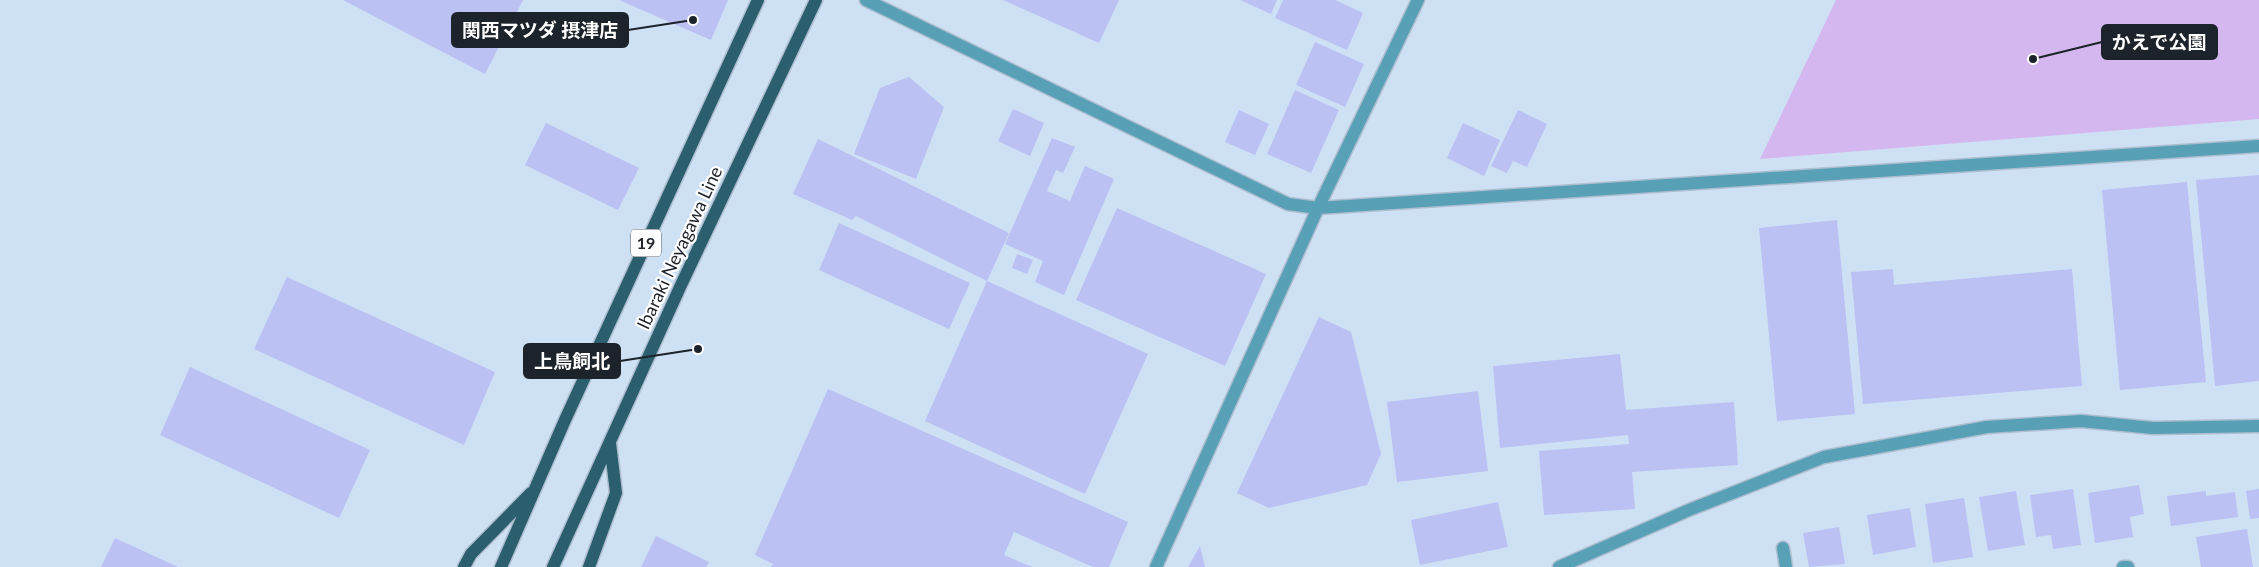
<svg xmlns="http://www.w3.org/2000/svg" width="2259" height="567" viewBox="0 0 2259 567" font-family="Lato,'Noto Sans JP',sans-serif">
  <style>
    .green { fill: #d4b7ef }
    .building { fill: #bbc1f3 }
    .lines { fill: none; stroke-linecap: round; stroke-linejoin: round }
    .lane-casing { stroke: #aebed0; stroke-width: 15 }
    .street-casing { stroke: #aebed0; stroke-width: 15 }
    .primary-casing { stroke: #aebed0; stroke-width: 15 }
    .lane { stroke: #57a0b6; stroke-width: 12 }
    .street { stroke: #57a0b6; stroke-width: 12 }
    .primary { stroke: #2b5f6e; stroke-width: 12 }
    .labels { text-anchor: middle; stroke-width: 4.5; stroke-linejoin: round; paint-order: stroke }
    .shield { fill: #fff; stroke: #60656a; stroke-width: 1 }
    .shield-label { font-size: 16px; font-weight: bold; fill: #1c232a }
    .street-label { font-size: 18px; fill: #1c232a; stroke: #fff }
    .leader { fill: none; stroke: #1c232a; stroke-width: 2 }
    .callout-dot { fill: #1c232a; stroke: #fff; stroke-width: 2 }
    .callout { fill: #1c232a; stroke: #1c232a; stroke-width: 2 }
    .callout-label { font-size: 19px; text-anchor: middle; font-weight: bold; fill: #fff }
  </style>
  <rect width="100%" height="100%" fill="#cee0f4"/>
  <path class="green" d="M1836,0H2259V119L1760,159Z"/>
  <path class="building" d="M343,0H523L485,74Z
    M619,0H728L711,40Z
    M1003,0H1119L1099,43Z
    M1240,0H1277L1271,14Z
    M1283,0H1335L1363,13L1347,50L1275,18Z
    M1315,42L1364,64L1345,107L1296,85Z
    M909,77L944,107L916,179L854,154L880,88Z
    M1295,90L1339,110L1311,173L1267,154Z
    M1013,109L1044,123L1030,156L998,141Z
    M1239,110L1269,124L1255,155L1225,142Z
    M1518,110L1547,124L1527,167L1513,161L1507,173L1491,166Z
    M546,123L639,168L618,210L525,165Z
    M1463,123L1500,140L1484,176L1447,158Z
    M1052,138L1075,147L1063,173L1056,170L1047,191L1070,201L1085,166L1114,179L1064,295L1035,282L1043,261L1005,244Z
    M818,139L1009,233L987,281L856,216L852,220L793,194Z
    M2259,175V381L2215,386L2196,180Z
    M2187,182L2206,382L2120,390L2102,190Z
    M1117,208L1266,274L1225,366L1076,300Z
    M1837,220L1855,414L1777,421L1759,228Z
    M839,223L970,283L949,329L819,270Z
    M1017,254L1033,260L1027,274L1012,268Z
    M1893,269L1894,285L2072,269L2082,386L1863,404L1851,272Z
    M287,277L495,372L464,445L254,349Z
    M987,281L1148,354L1085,494L925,421Z
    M1319,317L1351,332L1381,454L1367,485L1269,508L1237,493Z
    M1620,354L1626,410L1734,402L1738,465L1632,472L1635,509L1544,515L1539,451L1629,444L1628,435L1500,448L1493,366Z
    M190,367L370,450L339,518L160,435Z
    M828,389L1128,522L1109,567H1093L1014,532L1004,555L1032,567H771L773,564L755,555Z
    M1478,391L1488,471L1397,482L1387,402Z
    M2139,485L2144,514L2130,517L2133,537L2095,543L2088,493Z
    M2073,489L2081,545L2053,549L2051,535L2036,537L2030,495Z
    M2259,489V518L2250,519L2246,491Z
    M2016,491L2025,545L1988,551L1979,497Z
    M2206,491V496L2235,492L2238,517L2171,526L2167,496Z
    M1964,498L1973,557L1933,563L1925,504Z
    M1498,502L1508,547L1420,565L1411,520Z
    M1910,508L1916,547L1873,555L1867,515Z
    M1839,527L1845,564L1809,567L1803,533Z
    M2247,529L2253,567H2201L2196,537Z
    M656,536L709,562L706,567H641Z
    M115,538L178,567H101Z
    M1200,546L1205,567H1188Z"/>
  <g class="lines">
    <g class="lane-casing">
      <path id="lane" d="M1783,548L1786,567"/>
    </g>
    <g class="street-casing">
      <path id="street" d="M866,0L1288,204L1318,208L2259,146
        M1156,567L1318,208L1418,0
        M1559,567L1689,510L1824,457L1987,427L2081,421L2153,428L2259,426
        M2123,567H2128"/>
    </g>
    <g class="primary-casing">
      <path id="primary" d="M464,567L471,554L531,493
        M501,567L565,420L758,0
        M553,567L681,285L816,0
        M589,567L616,493L610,443"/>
    </g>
    <use href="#lane" class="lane"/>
    <use href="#street" class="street"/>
    <use href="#primary" class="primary"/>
  </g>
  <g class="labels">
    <rect class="shield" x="631" y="229.5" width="30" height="27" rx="4"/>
    <g class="shield-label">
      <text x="646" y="249">19</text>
    </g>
    <g class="street-label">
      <text transform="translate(680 248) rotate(-65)" y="6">Ibaraki Neyagawa Line</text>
    </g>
  </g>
  <path class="leader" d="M693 20L628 30M2033 59L2102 42M698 349L620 361"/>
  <g class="callout-dot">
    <circle cx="693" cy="20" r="5"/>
    <circle cx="2033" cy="59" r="5"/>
    <circle cx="698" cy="349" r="5"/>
  </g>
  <g class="callout">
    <rect x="452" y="13" width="176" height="34" rx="5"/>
    <rect x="2102" y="25" width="115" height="34" rx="5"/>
    <rect x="524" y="344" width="96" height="34" rx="5"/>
  </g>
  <g class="callout-label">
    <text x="540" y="37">関西マツダ 摂津店</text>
    <text x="2159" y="49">かえで公園</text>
    <text x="572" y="368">上鳥飼北</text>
  </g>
</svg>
